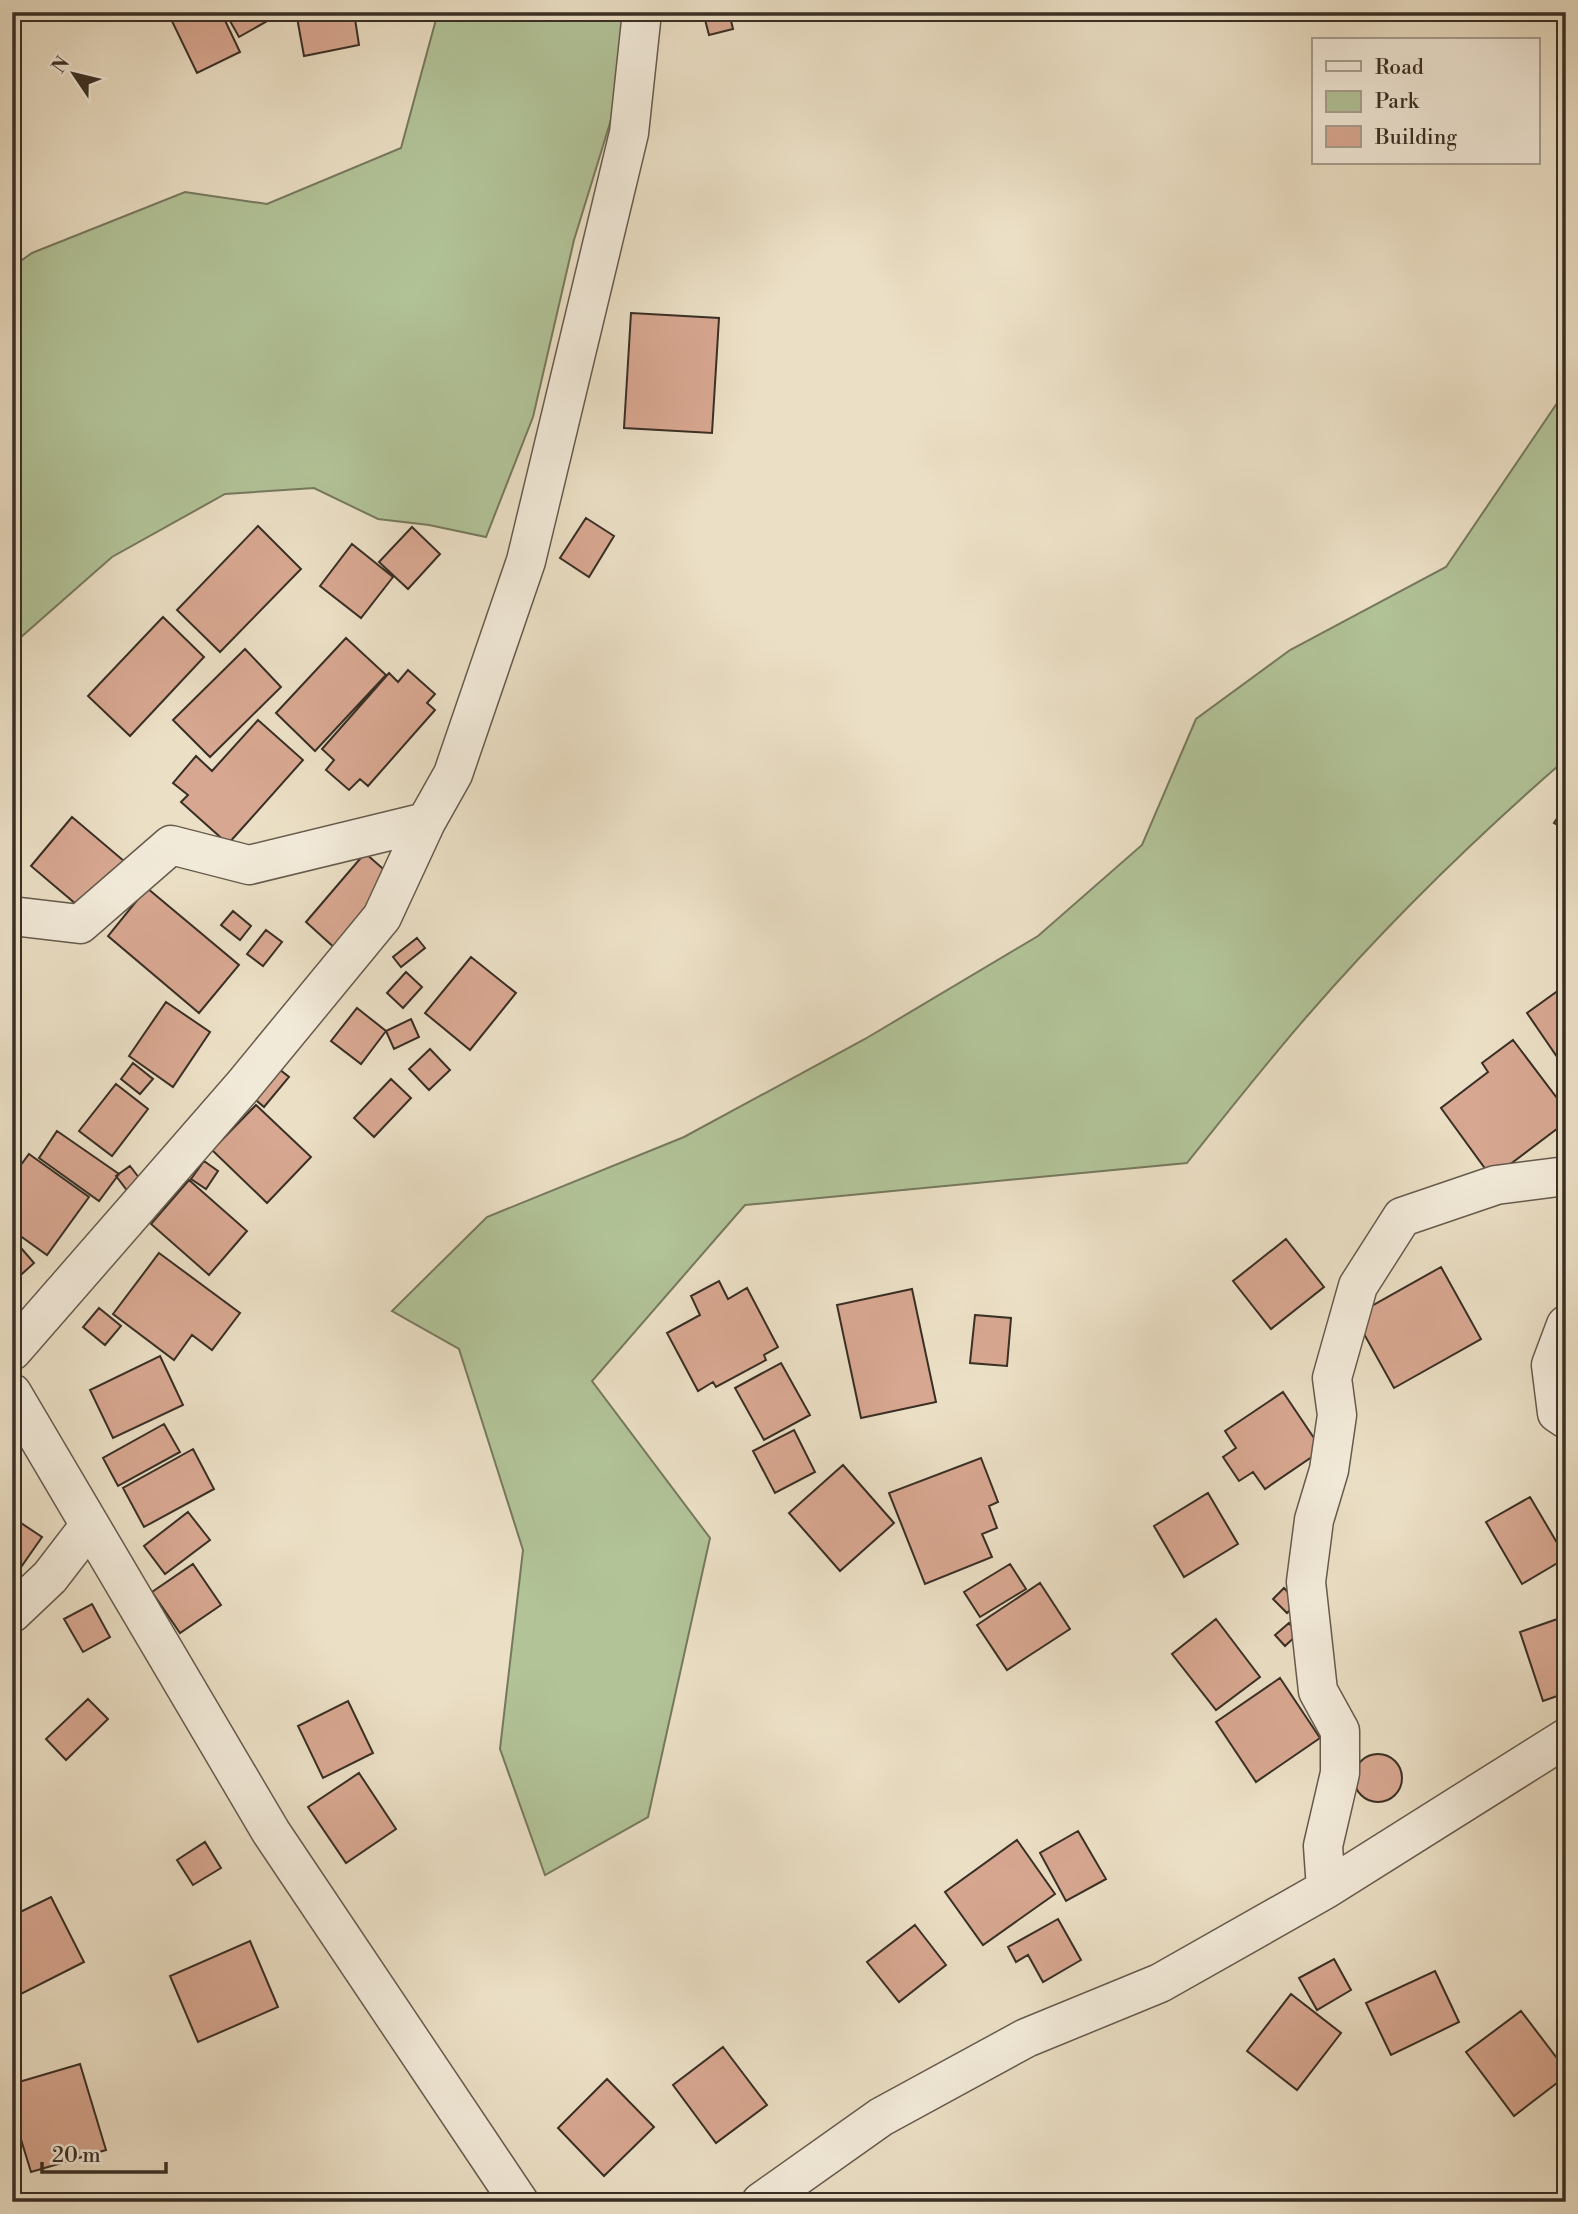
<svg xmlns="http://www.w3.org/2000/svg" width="1578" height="2214" viewBox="0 0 1578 2214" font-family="'Libre Bodoni',serif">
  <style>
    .green { fill: #b2c398; stroke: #76795e; stroke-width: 2 }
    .building { fill: #d8a791; stroke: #392f25; stroke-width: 2 }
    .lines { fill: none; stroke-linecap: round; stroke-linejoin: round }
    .minor-casing { stroke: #665b4d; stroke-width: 41 }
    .minor { stroke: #f2ead9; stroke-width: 38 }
  </style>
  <rect width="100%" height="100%" fill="#ebdfc5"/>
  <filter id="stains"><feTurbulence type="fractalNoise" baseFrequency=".00286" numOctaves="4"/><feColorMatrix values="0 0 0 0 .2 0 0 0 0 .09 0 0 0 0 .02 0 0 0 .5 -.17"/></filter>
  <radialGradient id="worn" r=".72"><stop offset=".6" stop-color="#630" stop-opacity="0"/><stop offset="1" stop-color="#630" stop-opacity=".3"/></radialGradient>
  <path class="green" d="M438,12H628L626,71L574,240L533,417L486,537L429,525L378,519L314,488L225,494L112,557L12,645V267L32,253L185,192L267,204L401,148Z
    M1566,390V759C1475,838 1388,923 1309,1014C1267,1062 1227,1113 1187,1163L745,1205L592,1381L710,1538L648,1817L545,1875L500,1749L523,1550L459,1349L392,1311L487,1217L684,1137L865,1039L1038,936L1142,845L1196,719L1290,650L1446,567Z"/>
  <path class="building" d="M174,12H221L240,52L197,73L169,15Z
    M225,12H283L239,37Z
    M296,12H354L359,45L304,56Z
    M703,12H729L733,29L709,35Z
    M631,313L719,318L712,433L624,428Z
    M586,518L614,536L589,577L560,558Z
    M258,526L301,569L220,652L177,610Z
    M412,527L440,554L408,589L379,562Z
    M352,544L393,577L361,618L320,586Z
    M163,617L204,657L130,736L88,696Z
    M346,638L386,675L315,751L276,713Z
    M245,649L281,687L210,757L173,720Z
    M408,670L435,694L427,703L435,710L368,786L360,779L349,790L326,770L334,760L322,749L389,673L398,682Z
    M258,720L303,760L228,844L181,802L188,795L173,783L196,756L212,771Z
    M1566,805V830L1554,823Z
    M72,817L124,861L83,910L31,866Z
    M365,853L397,881L337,950L306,922Z
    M147,888L239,965L199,1013L108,936Z
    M233,911L251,926L240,940L221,925Z
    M266,930L282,942L263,966L247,954Z
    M417,938L425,948L401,967L393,957Z
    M471,957L516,993L470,1050L425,1013Z
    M406,972L422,987L403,1008L387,993Z
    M1566,985V1070L1527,1013Z
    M166,1002L210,1032L173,1087L129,1056Z
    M357,1008L386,1031L361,1064L331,1041Z
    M411,1019L419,1037L394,1049L386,1031Z
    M1513,1040L1566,1110V1122L1492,1178L1441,1108L1488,1072L1482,1063Z
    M430,1049L450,1070L429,1090L409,1069Z
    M133,1063L153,1079L140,1094L121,1079Z
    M274,1065L289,1077L264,1107L249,1094Z
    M391,1079L411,1098L374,1137L354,1118Z
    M116,1084L148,1109L112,1156L79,1131Z
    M256,1105L311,1157L267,1203L212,1150Z
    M57,1131L119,1174L99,1201L39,1158Z
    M29,1154L89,1197L47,1255L12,1230V1177Z
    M204,1161L218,1171L206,1189L191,1179Z
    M130,1166L143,1183L129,1193L116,1176Z
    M189,1180L247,1231L209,1275L151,1224Z
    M1286,1239L1324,1287L1271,1329L1233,1281Z
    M21,1248L34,1263L12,1283V1255Z
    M159,1253L240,1313L212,1350L192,1335L174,1360L113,1314Z
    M1441,1267L1481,1339L1394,1388L1354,1316Z
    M719,1281L728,1299L747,1288L778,1347L764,1355L766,1360L716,1387L713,1382L698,1391L667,1333L700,1315L691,1296Z
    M912,1289L936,1402L861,1418L837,1305Z
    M99,1308L121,1326L105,1345L83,1327Z
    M975,1315L1011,1318L1007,1366L970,1363Z
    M160,1356L183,1405L113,1438L90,1390Z
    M781,1363L810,1415L764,1440L735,1388Z
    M1283,1392L1322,1450L1265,1489L1253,1472L1239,1481L1223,1457L1236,1448L1225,1431Z
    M164,1424L180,1452L118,1486L103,1458Z
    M794,1430L815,1472L775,1493L753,1451Z
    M193,1449L214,1489L144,1527L123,1488Z
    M981,1458L998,1502L989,1506L997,1528L982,1534L992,1557L925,1584L889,1493Z
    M843,1465L894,1523L840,1571L789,1513Z
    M1208,1493L1238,1544L1184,1577L1154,1526Z
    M1530,1497L1566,1558L1522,1584L1486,1522Z
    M188,1512L210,1540L165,1574L144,1546Z
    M12,1517L42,1537L12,1580Z
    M193,1564L221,1605L180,1633L152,1592Z
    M1010,1564L1026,1589L980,1617L964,1592Z
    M1040,1583L1070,1629L1007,1670L977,1625Z
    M1284,1588L1298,1603L1287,1613L1273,1599Z
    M92,1604L110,1637L83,1652L64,1619Z
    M1566,1616V1693L1543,1701L1520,1632Z
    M1216,1619L1260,1677L1216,1710L1172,1654Z
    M1289,1623L1298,1634L1285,1646L1275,1635Z
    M1280,1678L1320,1738L1256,1782L1216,1722Z
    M88,1699L108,1719L66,1760L46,1739Z
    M348,1701L373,1753L323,1778L298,1726Z
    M1354 1778a24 24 0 1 1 48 0a24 24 0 1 1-48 0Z
    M359,1773L396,1829L346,1863L308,1807Z
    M1078,1831L1106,1879L1066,1901L1040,1853Z
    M1017,1840L1055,1894L983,1945L945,1892Z
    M205,1842L221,1868L193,1885L177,1860Z
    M51,1897L84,1962L17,1996L12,1986V1916Z
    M1058,1919L1081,1960L1043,1982L1028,1955L1016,1962L1008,1947Z
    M915,1925L946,1965L899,2002L867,1962Z
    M250,1941L278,2007L198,2042L170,1976Z
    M1334,1959L1351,1990L1317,2010L1299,1978Z
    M1435,1971L1459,2022L1391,2055L1366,2003Z
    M1291,1994L1341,2033L1297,2090L1247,2051Z
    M1521,2011L1566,2070V2076L1514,2116L1466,2052Z
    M723,2047L767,2105L716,2143L673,2085Z
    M80,2064L106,2150L31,2172L12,2110V2084Z
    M607,2079L654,2127L604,2176L558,2128Z"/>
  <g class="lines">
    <g class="minor-casing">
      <path id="minor" d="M12,916L80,924L171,845L249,865L426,822
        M1566,1325L1551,1365L1557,1413L1566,1419
        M12,1351L243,1086L382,917L426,822L453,774L526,561L629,133L642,12
        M12,1393L271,1832L519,2202
        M12,1613L50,1577L90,1525
        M1326,1889L1323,1846L1340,1773V1731L1318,1691L1306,1582L1314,1520L1329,1470L1337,1415L1332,1378L1358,1286L1402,1217L1496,1185L1566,1176
        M761,2202L881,2117L1026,2038L1160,1983L1326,1889L1566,1738"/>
    </g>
    <use href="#minor" class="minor"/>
  </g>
  <rect width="1578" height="2214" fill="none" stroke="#ebdfc5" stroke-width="42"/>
  <rect x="14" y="14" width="1550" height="2186" fill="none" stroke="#392f25" stroke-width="3.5"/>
  <rect x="21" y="21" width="1536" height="2172" fill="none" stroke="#392f25" stroke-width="2"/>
  <rect x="1312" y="38" width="228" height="126" fill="#f2ead9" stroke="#a89f91" stroke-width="2"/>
  <rect x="1326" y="61" width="35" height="10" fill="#f2ead9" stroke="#a89f91" stroke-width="2"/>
  <text x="1375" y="74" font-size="21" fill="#392f25">Road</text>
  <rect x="1326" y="91" width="35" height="21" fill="#b2c398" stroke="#a89f91" stroke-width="2"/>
  <text x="1375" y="108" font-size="21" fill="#392f25">Park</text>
  <rect x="1326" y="126" width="35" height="21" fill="#d8a791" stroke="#a89f91" stroke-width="2"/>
  <text x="1375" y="144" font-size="21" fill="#392f25">Building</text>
  <g transform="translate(74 74) rotate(305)" stroke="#f2ead9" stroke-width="5" paint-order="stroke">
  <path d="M0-5L12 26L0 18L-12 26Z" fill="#392f25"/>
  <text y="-10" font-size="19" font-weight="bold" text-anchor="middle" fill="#392f25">N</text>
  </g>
  <path d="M42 2162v10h124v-10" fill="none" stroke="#392f25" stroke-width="3.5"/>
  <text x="52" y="2162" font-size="21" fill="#392f25" stroke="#f2ead9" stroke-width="5" paint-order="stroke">20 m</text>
  <rect width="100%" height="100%" filter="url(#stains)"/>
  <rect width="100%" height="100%" fill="url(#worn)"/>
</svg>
